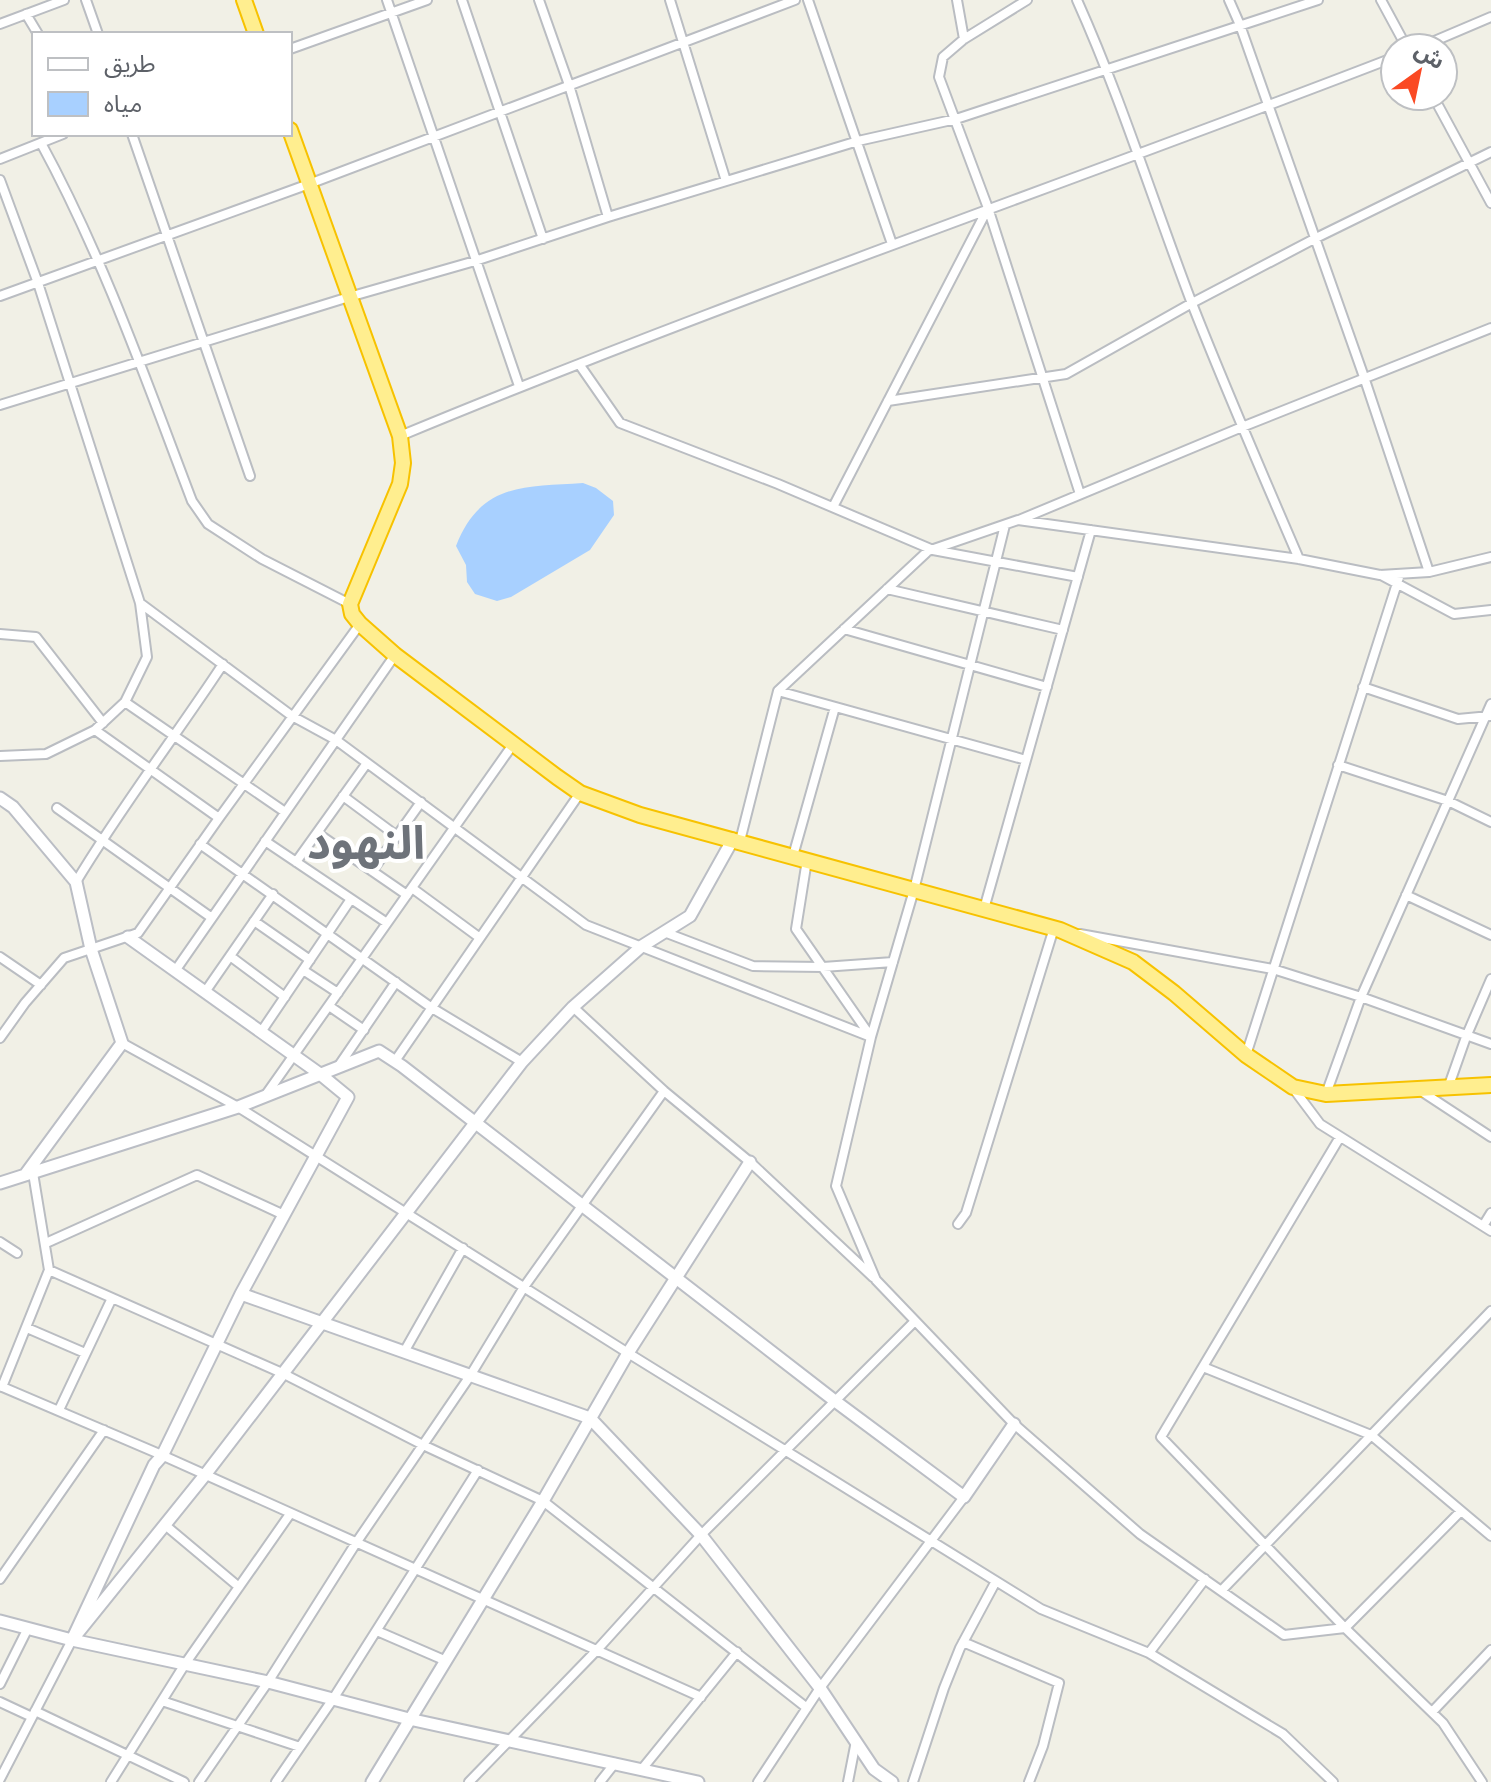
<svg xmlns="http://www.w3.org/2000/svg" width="1491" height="1782" viewBox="0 0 1491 1782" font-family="'Sofia Sans Condensed','Noto Sans Arabic',sans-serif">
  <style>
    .water { fill: #a8d0ff }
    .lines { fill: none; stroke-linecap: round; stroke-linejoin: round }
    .street-casing { stroke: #babdc2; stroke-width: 12 }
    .secondary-casing { stroke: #bbbec5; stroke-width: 15 }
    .highway-casing { stroke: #f7c200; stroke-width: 18 }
    .street { stroke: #fff; stroke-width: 8 }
    .secondary { stroke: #fff; stroke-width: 11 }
    .highway { stroke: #ffee8f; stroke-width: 14 }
    .labels { text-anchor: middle; stroke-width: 8; stroke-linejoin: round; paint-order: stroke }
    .town-label { font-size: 46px; font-weight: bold; fill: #6e737a; stroke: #fff }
  </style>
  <rect width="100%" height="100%" fill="#f1f0e6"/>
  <path class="water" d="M583,483L596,488L613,501L614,515L590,550L511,597L497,601L475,594L467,582L466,565L456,546C481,482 525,487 583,483Z"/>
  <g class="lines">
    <g class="street-casing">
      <path id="street" d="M86,0L98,34
        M387,0L519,386
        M462,0L543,239
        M539,0L569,85L608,217
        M670,0L726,181
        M808,0L892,244
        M957,0L964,39
        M1077,0C1121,98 1153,201 1191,301C1225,388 1262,473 1299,559
        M1229,0L1240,25L1364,377L1429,572
        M1381,0L1407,48
        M26,14L38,34
        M0,24L64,0
        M1418,48L1491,17
        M290,49L427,0
        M1433,96L1491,203
        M132,134L250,476
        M41,143C103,257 146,380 192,501L208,524L262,559L350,604
        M0,159L63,134
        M0,180L38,283L140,603L147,657L125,702L95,730L46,754L0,756
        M988,208L1080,494
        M0,296L309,184L795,0
        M579,364L620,423L778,484L933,550L1078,577
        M888,401L1066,374L1192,303L1316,238L1491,152
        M0,405L349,297L475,261L608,217L858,141L956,119L1318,0
        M400,436C728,300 1064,185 1395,57
        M833,507L988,208L939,77L943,57L964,39L1027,0
        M1019,520L1242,427L1491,328
        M1381,575L1454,614L1491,610
        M887,589L1063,630
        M140,603L292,716L336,740L586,925L871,1037L914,890L1005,525
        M844,629L1047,687
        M0,634L36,637L103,723
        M1363,687L1458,719L1490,716
        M778,691L1026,760
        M125,702L285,812
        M95,730L219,818
        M1338,765L1448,801L1491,822
        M343,796L397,836
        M57,808L212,918
        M317,833L407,895
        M265,841L387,923
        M740,841L778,691L928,551L1018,520L1299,559L1380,575L1429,572L1491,557
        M200,844L432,1008L522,1062
        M793,856L835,707
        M807,860L796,929L871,1037L836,1186L876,1280L1014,1424L1140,1534L1284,1635L1345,1628L1443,1723L1482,1782
        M296,862L367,763
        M372,871L421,802
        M76,882C121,807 175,737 223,664
        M412,888L480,938
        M1406,895L1491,935
        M984,909L1091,530
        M254,921L310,960
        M664,932L753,966L823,967L893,962
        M1080,934L1273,969L1361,997L1491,1044
        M230,956L285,997
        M0,957L41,985
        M303,970L338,993
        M175,971L395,655
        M205,992L273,894
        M329,1006L364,1030
        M573,1007L664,1091L750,1162L873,1277
        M261,1032L351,899
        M0,1038L25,1003L64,958L138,933L219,818L360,624
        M122,1043L238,1107L628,1353L1041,1609L1149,1653L1283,1734L1333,1782
        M1246,1055L1400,574
        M395,1061L580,793
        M338,1067L396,982
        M1293,1088L1320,1124L1491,1231
        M1448,1088L1466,1037L1491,979
        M1421,1091L1491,1137
        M1326,1094L1361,997L1491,704
        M265,1096L514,743
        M1340,1137L1161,1437L1345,1628L1460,1512
        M958,1224L966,1213L1054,928
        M1483,1226L1491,1213
        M0,1242L17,1253
        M46,1243L197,1175L284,1215
        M49,1270L282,1373L423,1445L543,1501L807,1708
        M27,1328L85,1353
        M404,1352L463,1248
        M1203,1367L1371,1435L1491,1536
        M0,1386L157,1453L701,1697
        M2,1387L49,1270L33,1173
        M59,1410L112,1298
        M165,1525L239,1587
        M0,1579L104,1430
        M1222,1590L1491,1311
        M377,1631L444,1660
        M963,1642L1059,1683L1043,1746L1029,1782
        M1149,1653L1205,1579
        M0,1684L28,1628
        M162,1701L300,1747
        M0,1702L32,1717
        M35,1711L184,1782
        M1432,1712L1491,1650
        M642,1769L737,1652
        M0,1779L72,1640
        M111,1782L185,1664L290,1514
        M199,1782L268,1682L356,1543L470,1376L524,1287L664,1091
        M276,1782L333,1699L478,1470
        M469,1782L596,1651L701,1535L915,1321
        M600,1782L615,1763
        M758,1782L820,1688L964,1497
        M848,1782L856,1741
        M913,1782L944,1688L960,1648L996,1581"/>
    </g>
    <g class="secondary-casing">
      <path id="secondary" d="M0,798L13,807L76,882L91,949L122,1043L25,1175
        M128,937L320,1074L348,1097L241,1294L162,1456L154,1465L72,1640L268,1682L409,1719L698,1782
        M0,1183L238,1107L379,1051L402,1066L835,1401L964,1497L1014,1424
        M241,1294L590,1418L701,1535L820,1688L874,1769L892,1782
        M0,1621L72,1640L205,1475L522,1062L573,1007L642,946L690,916L733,839
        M372,1782L543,1501L628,1353L750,1162"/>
    </g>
    <g class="highway-casing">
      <path id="highway" d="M244,0L256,34
        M290,130L400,436L403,463L400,484L350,604L352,614L360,624L395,655L557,777L580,793L640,815L1060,930L1133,962L1174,993L1246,1055L1293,1087L1326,1094L1491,1085"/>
    </g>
    <use href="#street" class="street"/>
    <use href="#secondary" class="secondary"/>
    <use href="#highway" class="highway"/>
  </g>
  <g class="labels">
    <g class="town-label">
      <text x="366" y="859">النهود</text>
    </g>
  </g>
  <rect x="32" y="32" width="260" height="104" fill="#ffffff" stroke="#bec0c3" stroke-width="2"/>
  <rect x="48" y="58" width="40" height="12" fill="#ffffff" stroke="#bec0c3" stroke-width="2"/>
  <text x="104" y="72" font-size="24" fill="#5d6168">طريق</text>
  <rect x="48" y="92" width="40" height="24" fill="#a8d0ff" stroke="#bec0c3" stroke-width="2"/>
  <text x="104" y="112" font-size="24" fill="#5d6168">مياه</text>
  <g transform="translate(1419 72) rotate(33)"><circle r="38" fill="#ffffff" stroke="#bec0c3" stroke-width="2"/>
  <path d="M0-6L14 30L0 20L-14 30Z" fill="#fa4923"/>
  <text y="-12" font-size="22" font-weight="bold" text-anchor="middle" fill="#5d6168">ش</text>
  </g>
</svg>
